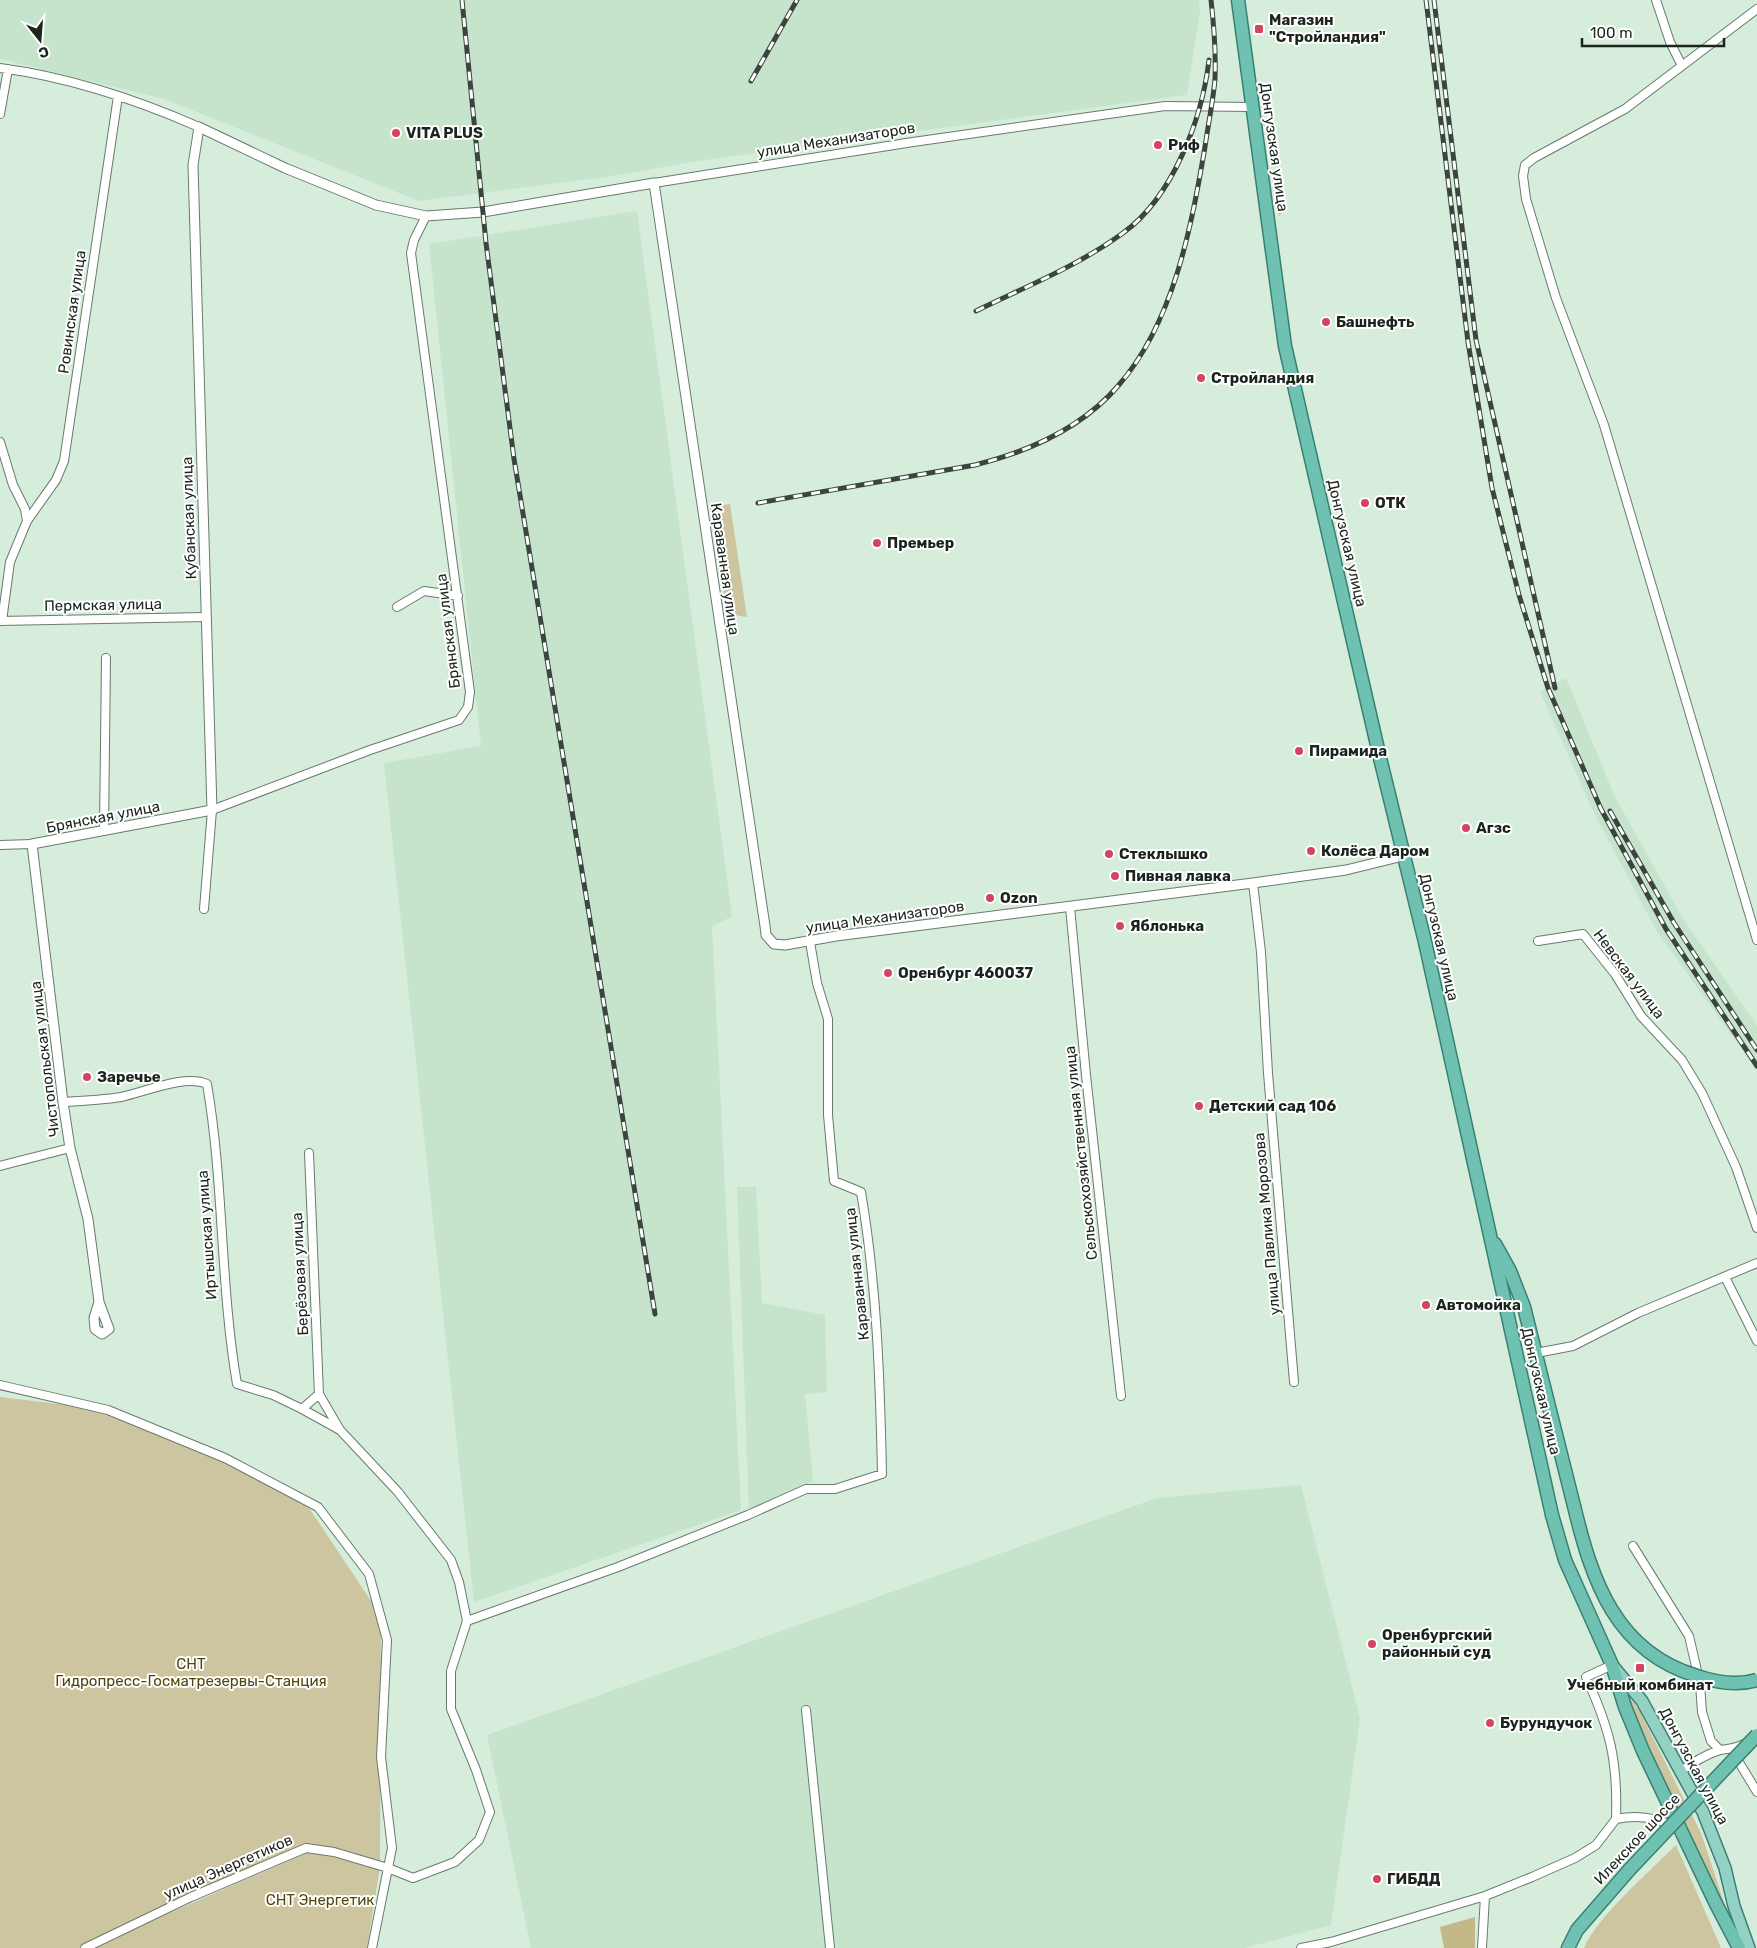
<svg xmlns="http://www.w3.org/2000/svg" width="1757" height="1948" viewBox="0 0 1757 1948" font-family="Rubik,sans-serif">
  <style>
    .built { fill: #c6e4cc }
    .green { fill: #cdc4a0; fill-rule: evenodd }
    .forest { fill: #c3b888 }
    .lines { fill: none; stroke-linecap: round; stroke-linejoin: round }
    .minor-casing { stroke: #677c6b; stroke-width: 10 }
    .tertiary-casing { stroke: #677c6b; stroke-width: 11 }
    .primary-casing { stroke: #3a8072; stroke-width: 14 }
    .trunk-casing { stroke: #3a8072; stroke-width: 15 }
    .minor { stroke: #fff; stroke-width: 8 }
    .tertiary { stroke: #fff; stroke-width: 9 }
    .primary { stroke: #93d1c5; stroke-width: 11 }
    .trunk { stroke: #6fc2b2; stroke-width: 12 }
    .rail-casing { stroke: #3a463d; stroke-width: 5 }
    .rail { stroke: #fff; stroke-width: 3; stroke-dasharray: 9; stroke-linecap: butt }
    .trunk-bridge-casing { stroke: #3a8072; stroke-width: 15; stroke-linecap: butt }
    .trunk-bridge { stroke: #6fc2b2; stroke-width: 12 }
    .poi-dot { fill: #d4445e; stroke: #fff; stroke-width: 2 }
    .labels { text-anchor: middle; stroke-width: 4; stroke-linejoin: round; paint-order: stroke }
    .poi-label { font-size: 15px; font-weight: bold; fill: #1b241d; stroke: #fff; text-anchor: start }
    .street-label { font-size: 15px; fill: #1b241d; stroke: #fff }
    .park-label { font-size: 15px; fill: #53460a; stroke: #fff }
  </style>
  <rect width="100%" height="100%" fill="#d5edda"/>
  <path class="built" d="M0,0H1199L1200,11L1187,95L698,161L606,177L419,201L164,99L0,59Z
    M637,211L732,916L712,927L741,1510L474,1602L384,763L481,746L429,244Z
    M1566,678L1615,797L1682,917L1757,1026V1071L1656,930L1594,813L1540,692Z
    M737,1187H756L762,1303L825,1315L827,1392L805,1394L813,1481L749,1510Z
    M1301,1485L1360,1719L1331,1925L1245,1948H531L487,1735L1157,1498Z"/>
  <path class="green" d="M1277,195L1283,198L1284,211L1279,216Z
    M730,504L747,617L727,614L710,508Z
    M0,1397L108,1410L303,1499L381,1616L380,1866L367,1948H0ZM306,1848L313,1850L92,1947Z
    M1622,1688L1639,1710L1701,1833L1729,1917Z
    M1676,1845L1721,1948H1584C1596,1918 1651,1870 1676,1845Z"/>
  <path class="forest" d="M1475,1917V1948H1444L1440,1927Z"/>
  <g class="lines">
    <g class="minor-casing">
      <path id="minor" d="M1656,0L1670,42L1682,66
        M1757,9L1625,109L1534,158L1525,165L1523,176L1526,199L1556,298L1604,425L1757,940
        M0,68C69,77 135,99 199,127
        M0,114L8,69
        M654,183L913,142L1165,106L1252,107
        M0,442L13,485L25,509L27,521L10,562L2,621
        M27,521L56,480L64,461L118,96
        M397,607L424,591L458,596
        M0,621L206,617
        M104,831L106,658
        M0,845L32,844
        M1253,883L1261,952L1268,1073L1294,1382
        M1070,907L1086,1075L1121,1396
        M204,909L212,810L370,750L459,720L468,707L470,692L411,253L414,240L426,216
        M1538,941L1583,934L1615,974L1641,1016L1682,1060L1702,1093L1736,1167L1757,1228
        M63,1102C82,1101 102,1100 121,1097C145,1092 185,1074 207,1084C224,1183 220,1285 237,1384L273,1395L302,1409L319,1394
        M309,1153L319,1394L340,1430
        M0,1166L70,1148
        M1725,1277L1757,1341
        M1536,1353L1573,1346L1638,1313L1757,1263
        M0,1385L108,1410L225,1458L318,1507L369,1574L387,1640L381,1757L392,1848L372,1948
        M1633,1546L1689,1636L1700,1684L1702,1712L1711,1741L1720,1750
        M467,1621L618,1567L748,1515L806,1489H835L882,1474C880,1379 877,1286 861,1192L834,1181L828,1115V1019L817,983L810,942
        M1612,1665L1586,1677C1610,1729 1618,1761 1616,1819
        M806,1710L830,1948
        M1734,1754L1757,1792
        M1681,1771C1692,1763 1703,1756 1717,1751C1727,1748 1733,1750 1744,1744
        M1616,1819C1636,1815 1656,1817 1674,1827
        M85,1948L191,1897L306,1848L334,1852L388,1868L413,1878L455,1862L479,1840L490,1812L476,1770L451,1709V1671L467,1621L459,1582L451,1560L398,1492L340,1430L302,1409
        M1301,1948L1331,1942L1485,1896L1532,1877L1575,1858L1596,1845L1616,1819
        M1482,1948L1485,1896"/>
    </g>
    <g class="tertiary-casing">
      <path id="tertiary" d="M99,1302L109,1329L102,1334L95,1329L94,1318L99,1302L88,1219L70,1148L63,1102L32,844L212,810L193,165L199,127L285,168L376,205L426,216L483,212L654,183L765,926L766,935L774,944L785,945L836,936L1253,883L1346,870L1403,856"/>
    </g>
    <g class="primary-casing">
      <path id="primary" d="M1612,1665L1642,1701L1703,1812L1725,1868L1734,1906L1749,1948"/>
    </g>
    <g class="trunk-casing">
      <path id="trunk" d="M1238,0L1285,346L1380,758L1425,942L1552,1515L1565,1560L1612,1665L1625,1707L1643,1751L1716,1904L1739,1948
        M1495,1244L1510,1271L1524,1307L1574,1506
        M1568,1948L1577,1930L1630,1869"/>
    </g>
    <use href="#minor" class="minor"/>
    <use href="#tertiary" class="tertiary"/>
    <use href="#primary" class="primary"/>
    <use href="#trunk" class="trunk"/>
    <g class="rail-casing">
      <path id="rail" d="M462,0L486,243L514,459L655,1314
        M1426,0L1468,342L1492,488L1519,595L1548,688L1601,809L1666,929L1757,1066
        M1434,0L1476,340L1555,688
        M751,81L797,0
        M976,311C1025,287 1078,266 1123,233C1173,197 1202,119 1209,60
        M758,503L975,465C1027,452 1082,428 1118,386C1174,322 1191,228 1205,147C1208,125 1213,102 1215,79C1216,53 1214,26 1211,0
        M1610,811L1674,923L1757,1050"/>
    </g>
    <use href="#rail" class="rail"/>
    <g class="trunk-bridge-casing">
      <path id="trunk-bridge" d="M1574,1506C1592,1581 1616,1652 1697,1676C1715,1682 1738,1686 1757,1680
        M1630,1869L1757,1735"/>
    </g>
    <use href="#trunk-bridge" class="trunk-bridge"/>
  </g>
  <g class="poi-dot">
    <rect x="1254" y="24" width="10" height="10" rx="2.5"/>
    <circle cx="396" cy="133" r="5"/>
    <circle cx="1158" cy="145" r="5"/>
    <circle cx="1326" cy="322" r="5"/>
    <circle cx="1201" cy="378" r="5"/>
    <circle cx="1365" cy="503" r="5"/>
    <circle cx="877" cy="543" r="5"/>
    <circle cx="1299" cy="751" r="5"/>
    <circle cx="1466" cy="828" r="5"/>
    <circle cx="1311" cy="851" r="5"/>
    <circle cx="1109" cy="854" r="5"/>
    <circle cx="1115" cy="876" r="5"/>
    <circle cx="990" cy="898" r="5"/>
    <circle cx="1120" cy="926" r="5"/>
    <circle cx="888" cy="973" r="5"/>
    <circle cx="87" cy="1077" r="5"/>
    <circle cx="1199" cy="1106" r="5"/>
    <circle cx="1426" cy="1305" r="5"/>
    <circle cx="1372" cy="1644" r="5"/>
    <rect x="1635" y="1663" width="10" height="10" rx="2.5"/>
    <circle cx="1490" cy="1723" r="5"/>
    <circle cx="1377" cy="1879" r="5"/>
  </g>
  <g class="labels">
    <g class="poi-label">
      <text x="1269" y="25">Магазин<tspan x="1269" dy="17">"Стройландия"</tspan></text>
      <text x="406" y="138">VITA PLUS</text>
      <text x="1168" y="150">Риф</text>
      <text x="1336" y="327">Башнефть</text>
      <text x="1211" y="383">Стройландия</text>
      <text x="1375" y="508">ОТК</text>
      <text x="887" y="548">Премьер</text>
      <text x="1309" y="756">Пирамида</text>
      <text x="1476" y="833">Агзс</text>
      <text x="1321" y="856">Колёса Даром</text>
      <text x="1119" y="859">Стеклышко</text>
      <text x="1125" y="881">Пивная лавка</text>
      <text x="1000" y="903">Ozon</text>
      <text x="1130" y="931">Яблонька</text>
      <text x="898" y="978">Оренбург 460037</text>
      <text x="97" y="1082">Заречье</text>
      <text x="1209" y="1111">Детский сад 106</text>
      <text x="1436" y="1310">Автомойка</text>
      <text x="1382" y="1640">Оренбургский<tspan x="1382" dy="17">районный суд</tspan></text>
      <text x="1640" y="1690" text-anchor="middle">Учебный комбинат</text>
      <text x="1500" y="1728">Бурундучок</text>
      <text x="1387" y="1884">ГИБДД</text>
    </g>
    <g class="street-label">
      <text transform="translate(836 140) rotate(-9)" y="5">улица Механизаторов</text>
      <text transform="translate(1274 147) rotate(82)" y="5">Донгузская улица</text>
      <text transform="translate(72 312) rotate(-82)" y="5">Ровинская улица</text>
      <text transform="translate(189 518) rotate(-92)" y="5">Кубанская улица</text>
      <text transform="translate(1347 543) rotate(77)" y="5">Донгузская улица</text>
      <text transform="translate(725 569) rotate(82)" y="5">Караванная улица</text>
      <text transform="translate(103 605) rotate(-1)" y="5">Пермская улица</text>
      <text transform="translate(448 631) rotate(-97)" y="5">Брянская улица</text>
      <text transform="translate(103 817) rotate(-11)" y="5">Брянская улица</text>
      <text transform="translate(885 917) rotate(-8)" y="5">улица Механизаторов</text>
      <text transform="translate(1439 937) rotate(77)" y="5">Донгузская улица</text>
      <text transform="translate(1629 974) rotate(53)" y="5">Невская улица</text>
      <text transform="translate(45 1059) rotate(-97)" y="5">Чистопольская улица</text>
      <text transform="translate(1081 1153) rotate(-96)" y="5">Сельскохозяйственная улица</text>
      <text transform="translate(1267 1224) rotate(-95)" y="5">улица Павлика Морозова</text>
      <text transform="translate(207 1235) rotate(-94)" y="5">Иртышская улица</text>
      <text transform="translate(300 1274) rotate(-93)" y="5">Берёзовая улица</text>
      <text transform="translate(857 1274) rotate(-96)" y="5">Караванная улица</text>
      <text transform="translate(1541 1391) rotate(77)" y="5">Донгузская улица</text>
      <text transform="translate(1694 1766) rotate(62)" y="5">Донгузская улица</text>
      <text transform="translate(1637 1839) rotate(-47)" y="5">Илекское шоссе</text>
      <text transform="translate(228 1867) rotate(-24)" y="5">улица Энергетиков</text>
    </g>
    <g class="park-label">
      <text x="191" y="1669">СНТ<tspan x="191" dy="17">Гидропресс-Госматрезервы-Станция</tspan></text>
      <text x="320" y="1905">СНТ Энергетик</text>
    </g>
  </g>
  <g transform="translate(40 40) rotate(163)" stroke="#ffffff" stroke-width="4" paint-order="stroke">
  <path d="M0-4L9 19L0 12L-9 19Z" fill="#1b241d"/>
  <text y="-8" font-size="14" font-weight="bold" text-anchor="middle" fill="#1b241d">С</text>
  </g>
  <path d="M1582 38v8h142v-8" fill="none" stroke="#1b241d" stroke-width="2.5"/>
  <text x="1590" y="38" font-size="15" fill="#1b241d" stroke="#ffffff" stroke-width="4" paint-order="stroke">100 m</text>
</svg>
